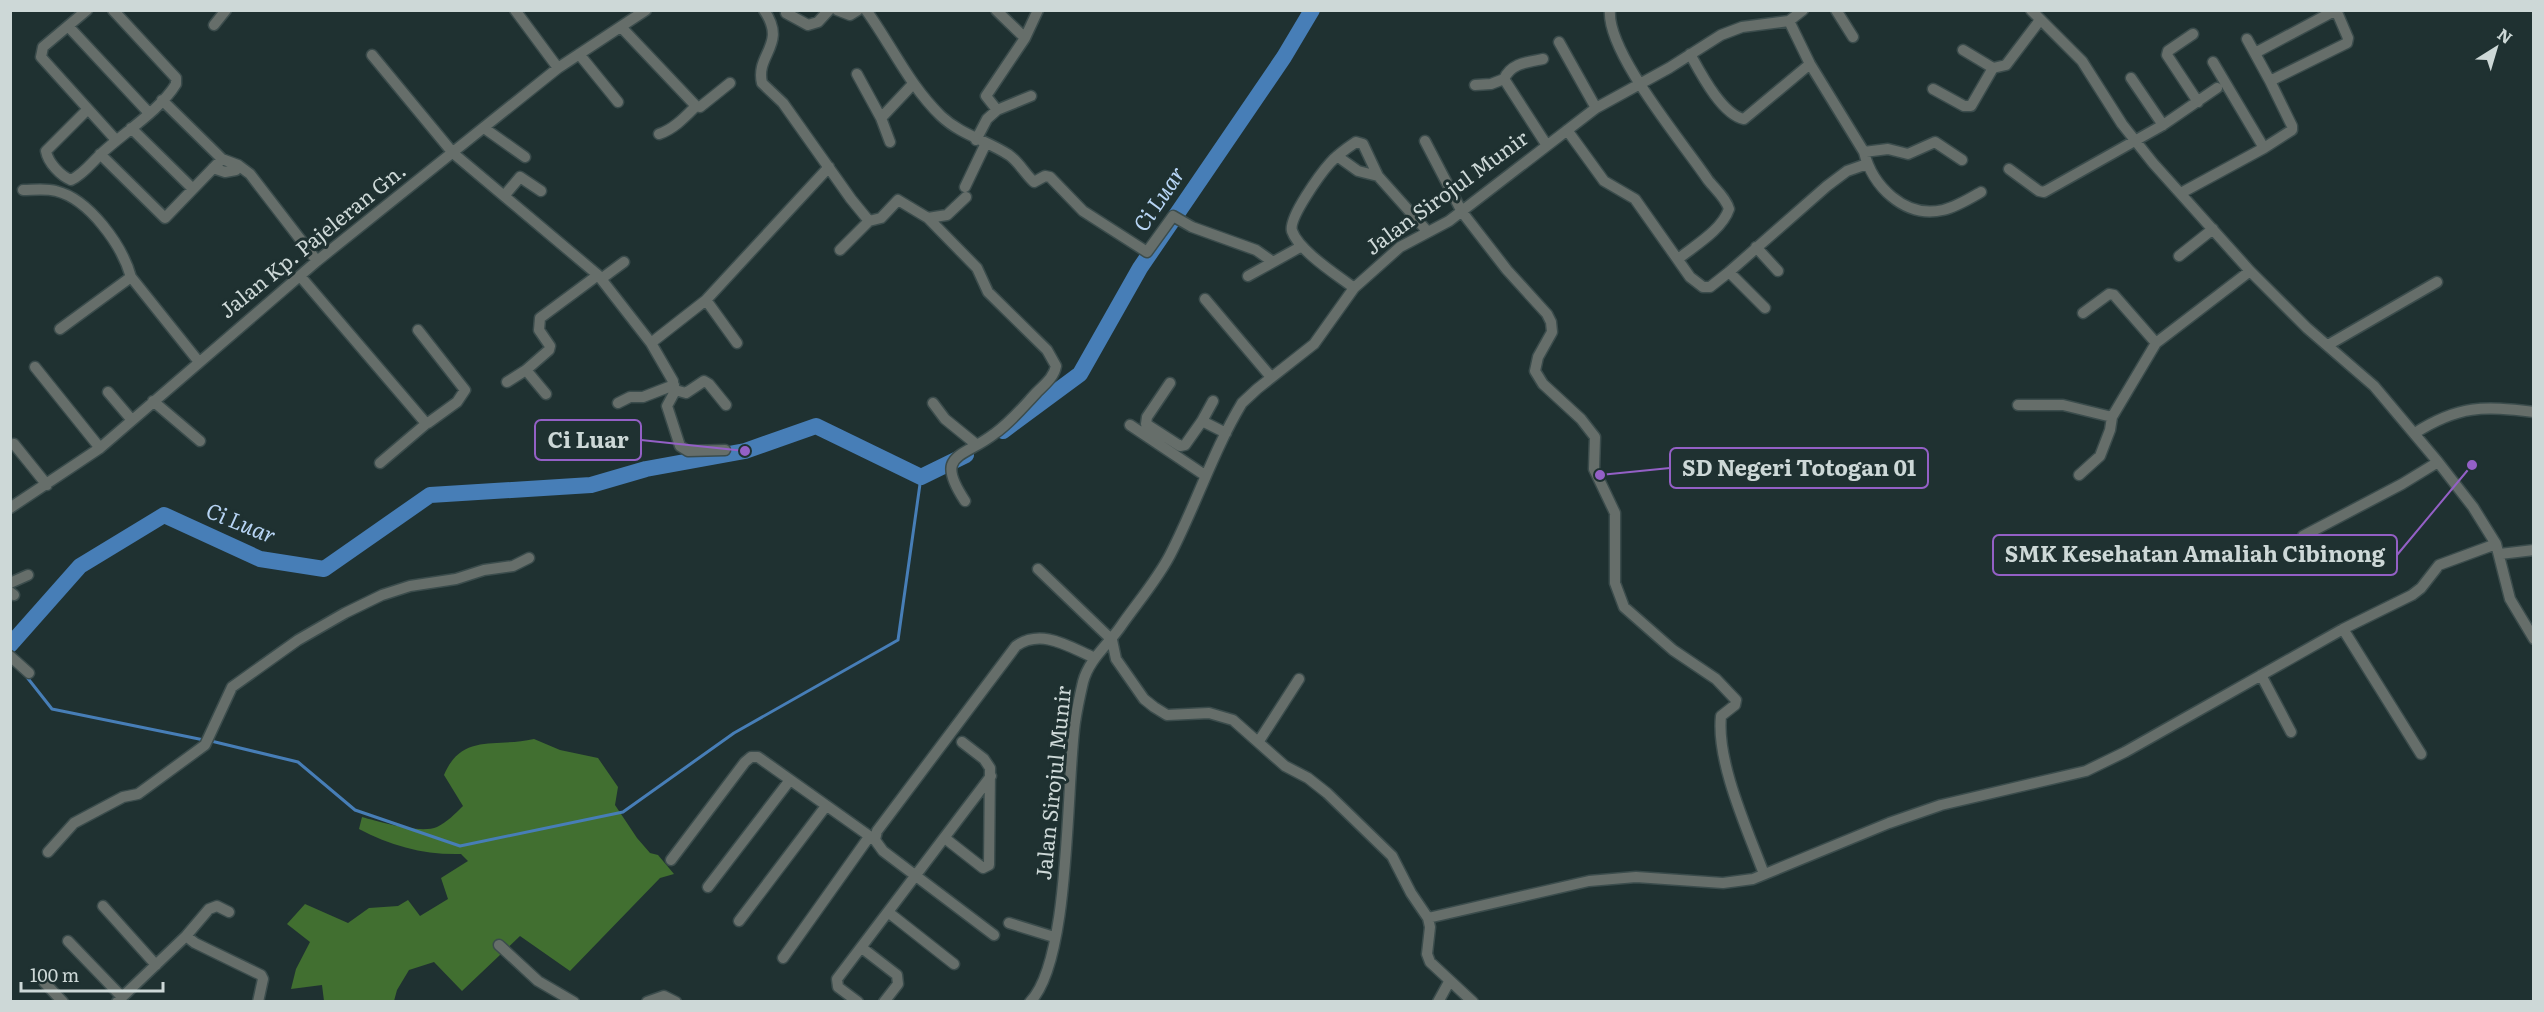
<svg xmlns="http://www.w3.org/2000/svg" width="2544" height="1012" viewBox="0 0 2544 1012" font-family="Literata,serif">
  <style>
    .forest { fill: #416f30 }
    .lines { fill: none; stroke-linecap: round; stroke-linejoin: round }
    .stream { stroke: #477eb7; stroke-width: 3 }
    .river { stroke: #477eb7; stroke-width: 16 }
    .minor-casing { stroke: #3b4c4c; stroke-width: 13 }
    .minor { stroke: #666e6a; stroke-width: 10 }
    .labels { text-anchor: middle; stroke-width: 6; stroke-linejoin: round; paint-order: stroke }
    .street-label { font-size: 21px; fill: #cdd8d7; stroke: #1f3131 }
    .water-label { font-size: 22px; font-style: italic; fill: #b7d4f4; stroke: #1f3131 }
    .leader { fill: none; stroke: #9460c6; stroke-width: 2 }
    .callout-dot { fill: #9460c6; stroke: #1f3131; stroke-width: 2 }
    .callout { fill: #1f3131; stroke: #9460c6; stroke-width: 2 }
    .callout-label { font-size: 22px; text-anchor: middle; font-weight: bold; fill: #cdd8d7 }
  </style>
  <rect width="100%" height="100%" fill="#1f3131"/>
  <path class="forest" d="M534,739L560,750L598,758L618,787L615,805L637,838L650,853L658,855L674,874L660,878L570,971L520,936L462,991L434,962L409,970L397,990L394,1001H324L322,985L291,989L296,969L310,942L287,924L305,904L348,923L369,908L398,906L408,900L420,916L448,899L441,878L468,861L461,854C424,855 391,846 359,829L362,817C380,822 420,834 437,827C447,822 455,814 463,806L444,775C462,732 497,748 534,739Z"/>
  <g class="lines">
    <path class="stream" d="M26,676L52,709L204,740
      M211,741L298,762L355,810L460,846L623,812L734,733L898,640L921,477"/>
    <path class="river" d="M1003,431L1080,374L1140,268L1284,57L1312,10
      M10,645L80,566L164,515L260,559L324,569L430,495L591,485L646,469L745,451L816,426L921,477L966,455"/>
    <g class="minor-casing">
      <path id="minor" d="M87,10L43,47L41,57L116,140
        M515,10L558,68
        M764,10C788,45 755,54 762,83L783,103L851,199L869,221L881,218L898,200L928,218L947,215L966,197
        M837,10L850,15L858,10
        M866,10C892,46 909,85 941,116C961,135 986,140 1009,155C1019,162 1025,174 1034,182L1045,176L1050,177L1083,211L1147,252L1173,216L1192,227L1256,250L1273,262
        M996,10L1025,38
        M1610,10C1606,52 1684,144 1708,180C1715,189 1726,198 1729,209C1722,230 1694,246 1678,259
        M1836,10L1853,37
        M2031,10L2082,61L2122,124L2153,163L2250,271L2307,328L2374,386L2438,462L2473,507L2496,544L2510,599L2534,639
        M786,13L808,25L818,22L829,10
        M1789,21L1810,64L1864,152C1872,185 1904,219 1943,210C1956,207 1969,199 1981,192
        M214,25L226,10
        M68,26L149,113
        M622,28L696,106L700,107L730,83
        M2193,34L2168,51L2167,55L2198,102
        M2247,39L2270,81
        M1559,42L1596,108
        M1963,50L1993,68
        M2255,53L2336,10
        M579,54L618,102
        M1690,54C1700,72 1722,115 1744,119L1810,64
        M372,55L453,153L598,275L651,343L673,381L674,393L667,406L680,446L688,451L725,450
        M1543,59C1528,62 1511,63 1504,79L1546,144
        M2213,62L2264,148
        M857,74L881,118L913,84
        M2131,78L2163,125
        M1475,85L1491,84L1504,79
        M1933,89L1964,106H1971L1993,68L2006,65L2040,20
        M162,100L222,159L238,165L250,174L317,261
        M87,110L46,151C48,163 61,176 71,180C84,174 92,162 103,152C125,132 161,109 176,84V78L113,10
        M997,110L1031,96
        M881,118L890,142
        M131,128L193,189L222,159
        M484,128L525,157
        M1567,130L1604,181L1635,199L1690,277L1703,287H1710L1729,272L1827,186L1847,171L1867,164
        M659,134C674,129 685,117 696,106
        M976,140L987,119L997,110L986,96L1025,38L1038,10
        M1425,141L1462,212L1507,270L1547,314L1551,322L1552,332L1538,357L1535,371L1543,384L1581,419L1595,437L1594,469L1615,513V583L1624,607L1673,650L1716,679L1736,700L1735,705L1721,716C1716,762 1748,831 1764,874
        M1864,152L1888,149L1908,154L1935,142L1962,160
        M100,154L165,218L193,189
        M1337,156L1358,171L1378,176
        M213,168L225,172L236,170L238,165
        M2009,169L2039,191L2044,192L2163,125L2217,88
        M965,187L986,143
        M23,190C33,190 45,188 56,191C89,199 122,245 131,277
        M2181,193L2264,148L2292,130V126L2270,81L2347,43L2348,38L2336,10
        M504,196L520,177L541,191
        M928,218L977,268L988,292L1047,350L1056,366C1054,377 1045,384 1037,392C1023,407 1011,422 994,434C963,458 933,453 965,501
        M1756,247L1778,271
        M840,250L869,221
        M2179,256L2213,229
        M1729,272L1765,308
        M300,276L424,421L428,423L457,402L465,390L418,330
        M1248,276L1302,246
        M601,279L624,262
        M1354,288C1337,275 1299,251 1292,231C1288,218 1321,173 1330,163C1337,155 1347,148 1356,142L1363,144L1378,176L1428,232
        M1205,299L1271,377
        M706,300L737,343
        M2083,313L2109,294L2114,295L2156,343
        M60,329L131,277L199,362
        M651,343L706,300L829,167
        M2328,345L2437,282
        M35,367L100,448
        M526,370L546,394
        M507,382L526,370L549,350L550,346L539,330L540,318L598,275
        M1170,383L1147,417L1146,424L1180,446L1185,445L1202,421L1226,433
        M675,390L686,393L704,381L709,384L726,405
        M108,392L131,419
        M153,401L200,441
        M618,403L630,397H643L674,385
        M933,403L945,419L977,445
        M2018,405H2063L2112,417
        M1202,421L1213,401
        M1130,425L1206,476
        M2415,433C2459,405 2483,406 2534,412
        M14,444L47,485
        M380,463L427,423
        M2079,475L2100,456L2110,430L2112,417L2156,343L2250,271
        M10,508L100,448L317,261L558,68L646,10
        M2303,536L2402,484L2438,462
        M2500,554L2534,550
        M1038,569L1112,640L1116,659L1144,699L1154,707L1167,715L1209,713L1233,720L1285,766L1308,778L1327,793L1392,856L1411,893L1428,918L1430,927L1427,954L1430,962L1473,1002
        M10,583L28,575
        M10,592L14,595
        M2343,629L2421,754
        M10,656L29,673
        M2261,675L2291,732
        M1259,741L1299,679
        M946,839L983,868L989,865L990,768L984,759L962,742
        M48,852L74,823L123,797L138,794L205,745L232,687L298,640L345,613L382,595L410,586L456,579L484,570L513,566L529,558
        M671,860L745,762L751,757H758L875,840
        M708,887L790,780
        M103,906L156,965
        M888,912L954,964
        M1428,918L1589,881L1636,877L1723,883L1753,879L1889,823L1941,805L2086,771L2125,752L2343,629L2412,595L2421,588L2439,565L2496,544
        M739,921L826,806
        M1009,923L1054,937
        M994,935L883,851L875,840L877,831L1016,646C1042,628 1069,647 1095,658
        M186,936L195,943L261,975L263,979L258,1002
        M68,941L122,997
        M499,945L538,981L574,1002
        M862,948L897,975L898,984L884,1002
        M783,958L869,837
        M44,982L63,1002
        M117,1002L186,936L209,909L217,906L229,912
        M647,1002L664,996L676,1002
        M858,1002L838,987L837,979L991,776
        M1030,1002C1071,961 1066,784 1075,722C1077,709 1080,695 1083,682C1089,659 1108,645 1121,626C1137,603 1157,580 1170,555C1196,505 1213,451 1242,403L1257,389L1314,344L1354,288L1400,247L1449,221L1596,108L1669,68L1721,35L1742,27L1789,21L1803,10
        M1438,1002L1449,982"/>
    </g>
    <use href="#minor" class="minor"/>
  </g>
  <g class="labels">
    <g class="street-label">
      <text transform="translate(1447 193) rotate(-36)" y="7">Jalan Sirojul Munir</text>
      <text transform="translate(313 241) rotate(-39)" y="7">Jalan Kp. Pajeleran Gn.</text>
      <text transform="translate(1054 783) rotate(-84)" y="7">Jalan Sirojul Munir</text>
    </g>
    <g class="water-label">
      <text transform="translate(1159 199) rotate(-56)" y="8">Ci Luar</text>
      <text transform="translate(241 523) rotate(22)" y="8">Ci Luar</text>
    </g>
  </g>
  <path class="leader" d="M745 451L641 440M1600 475L1670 468M2472 465L2397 555"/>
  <g class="callout-dot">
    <circle cx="745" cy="451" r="6"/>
    <circle cx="1600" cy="475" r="6"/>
    <circle cx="2472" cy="465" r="6"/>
  </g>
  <g class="callout">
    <rect x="535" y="420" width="106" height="40" rx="6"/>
    <rect x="1670" y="448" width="258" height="40" rx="6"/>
    <rect x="1993" y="535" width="404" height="40" rx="6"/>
  </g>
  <g class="callout-label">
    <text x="588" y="448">Ci Luar</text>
    <text x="1799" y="476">SD Negeri Totogan 01</text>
    <text x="2195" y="562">SMK Kesehatan Amaliah Cibinong</text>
  </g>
  <rect width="2544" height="1012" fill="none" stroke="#cdd8d7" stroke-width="24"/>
  <g transform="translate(2496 48) rotate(37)" stroke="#1f3131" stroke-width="4.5" paint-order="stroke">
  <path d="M0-4.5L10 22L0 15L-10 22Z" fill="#cdd8d7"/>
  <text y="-9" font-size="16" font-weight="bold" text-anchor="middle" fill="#cdd8d7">N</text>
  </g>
  <path d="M21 982v9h142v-9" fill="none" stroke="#cdd8d7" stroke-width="3"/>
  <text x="30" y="982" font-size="18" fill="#cdd8d7" stroke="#1f3131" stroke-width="4.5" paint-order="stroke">100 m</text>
</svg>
